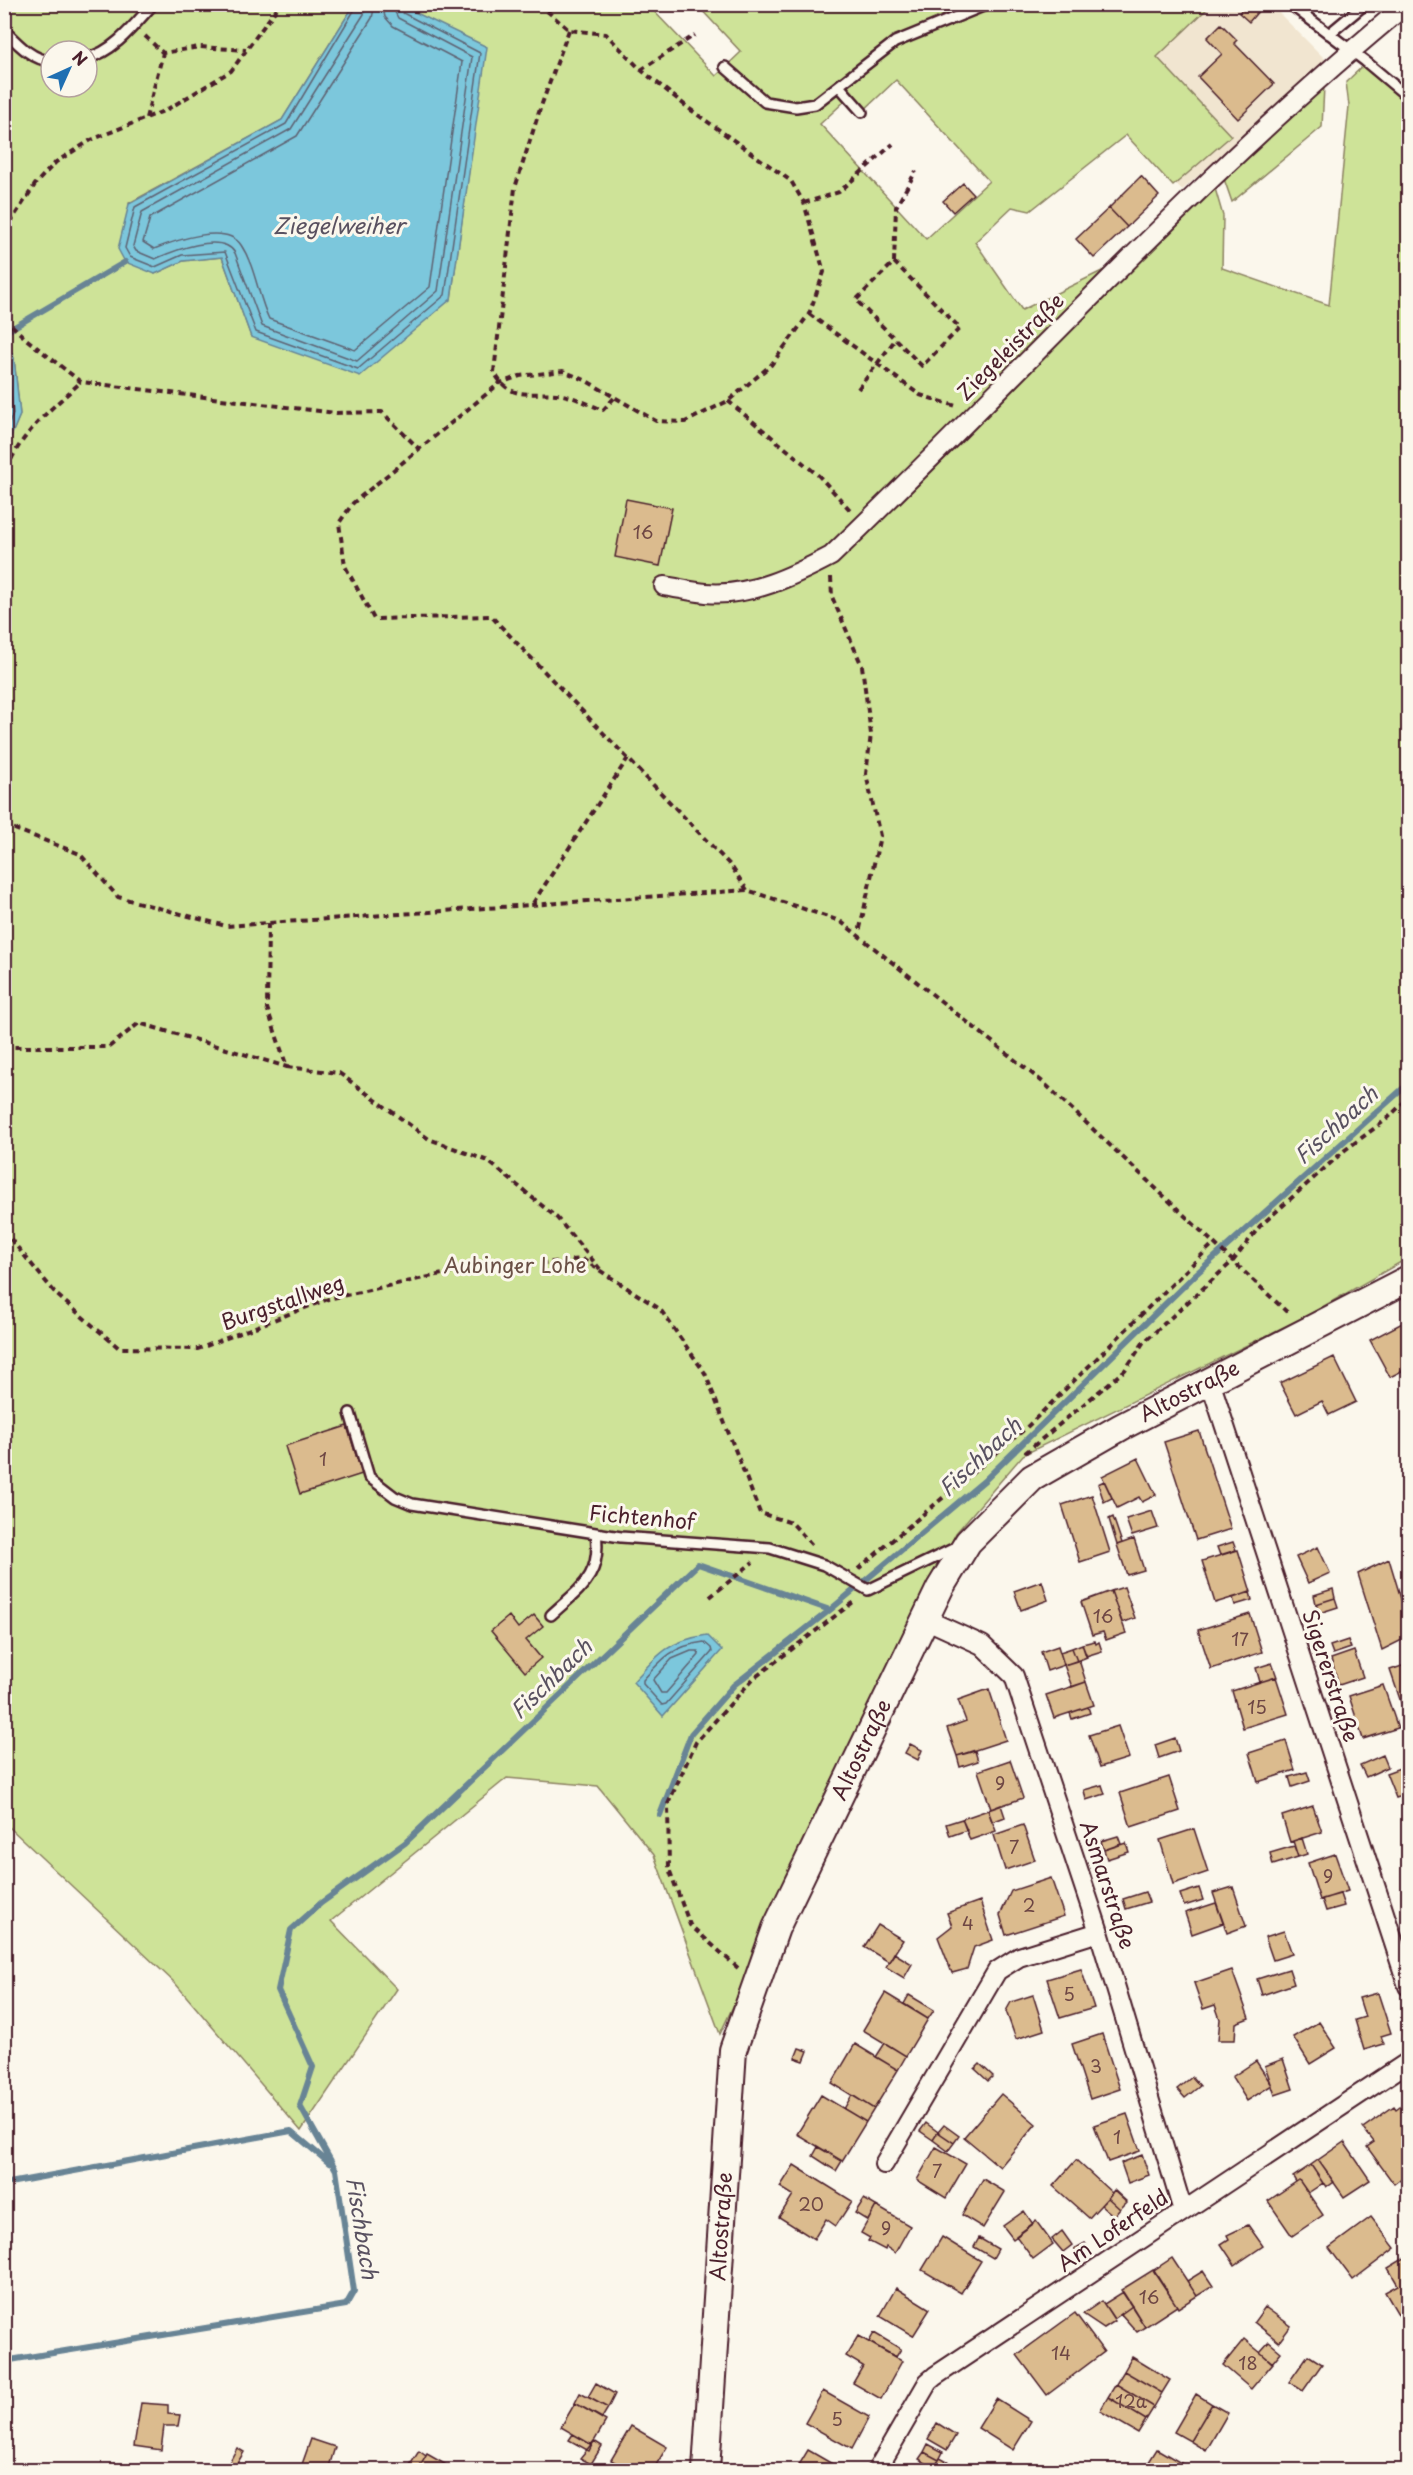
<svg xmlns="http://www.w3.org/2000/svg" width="1413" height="2475" viewBox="0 0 1413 2475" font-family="'Playpen Sans',sans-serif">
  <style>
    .built { fill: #f1e5d0 }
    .green { fill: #cee398; stroke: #8c8162; stroke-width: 1.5; fill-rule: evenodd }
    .water { fill: #7cc7dc; stroke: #688495; stroke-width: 1.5 }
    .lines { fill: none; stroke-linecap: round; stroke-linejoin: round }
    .shore { stroke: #5e6272; stroke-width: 1.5 }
    .stream { stroke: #688495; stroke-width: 6 }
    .building { fill: #dbbb8e; stroke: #4a1f2b; stroke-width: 1.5 }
    .service-casing { stroke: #4a1f2b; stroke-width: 14 }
    .minor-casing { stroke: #4a1f2b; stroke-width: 22 }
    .secondary-casing { stroke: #4a1f2b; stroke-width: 30 }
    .path { stroke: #4a1f2b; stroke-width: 4; stroke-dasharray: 6 4.5; stroke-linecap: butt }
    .service { stroke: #fbf7ec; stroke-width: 9 }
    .minor { stroke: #fbf7ec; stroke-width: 18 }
    .secondary { stroke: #fbf7ec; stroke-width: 26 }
    .labels { text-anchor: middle; stroke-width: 6; stroke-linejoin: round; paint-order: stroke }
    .number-label { font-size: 18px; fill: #6e4644 }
    .street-label { font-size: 21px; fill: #4a1f2b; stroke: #fbf7ec }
    .park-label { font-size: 21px; fill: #6b5046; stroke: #fbf7ec }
    .water-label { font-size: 22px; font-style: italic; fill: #595160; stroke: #fbf7ec }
  </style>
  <rect width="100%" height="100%" fill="#fbf7ec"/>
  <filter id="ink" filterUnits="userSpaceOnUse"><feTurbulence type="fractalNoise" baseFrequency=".0167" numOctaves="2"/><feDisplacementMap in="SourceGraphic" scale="12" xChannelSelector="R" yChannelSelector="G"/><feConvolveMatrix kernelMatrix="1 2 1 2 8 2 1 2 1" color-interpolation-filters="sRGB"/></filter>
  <g filter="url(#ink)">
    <path class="built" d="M1102,4H1256L1262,9L1272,6L1328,62L1182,190L1071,71Z"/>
    <path class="green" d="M5,5H354L282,120L129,203L155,274L183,261L222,257L251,337L451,299L486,48L400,5H648L716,76L741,52L697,5H1211L1157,57L1231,136L1173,186L1126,135L1030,211L1012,207L975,242L1022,310L1106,269L1139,257L1214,185L1223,216L1222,268L1329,305L1349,106L1346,82L1363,66L1408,104V1258L1310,1314L1023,1455L956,1533L720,2034L654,1855L598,1786L507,1778L331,1921L397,1989L301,2131L175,1983L8,1826L5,1827L4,451L20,415L14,359L5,338ZM51,51H87V87H51ZM896,80L989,181L926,239L820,124L846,100L862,112Z
      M1324,86L1322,127L1232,202L1223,176Z"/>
    <path class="water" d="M354,5H400L487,47L451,299L360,376L251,337L222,257L183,261L155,274L125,262L118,249L129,204L282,120Z
      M5,338L14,358L20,415L5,451Z
      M707,1635L722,1650L663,1716L633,1682C658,1654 668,1641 707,1635Z"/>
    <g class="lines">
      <path class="shore" d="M358,4L286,124L135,207L125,248L130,257L155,267L182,255L225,252L256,332L358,369L445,295L480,53L403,13L399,4
        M366,4L364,14L291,129L142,212L133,246L136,251L155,259C173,251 222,231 235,253L262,326L357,361L438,291L472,57L398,18L391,4
        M375,4L372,18L297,136L150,218L143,242L154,249C174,241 226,222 241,245C255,266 258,296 269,319L355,350L430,287L462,62L393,26L385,17L382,4
        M4,352L8,360L13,414L4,436
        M704,1642L711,1648L712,1652L666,1704L662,1705L643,1684V1680C663,1658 673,1646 704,1642Z
        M691,1651H698L699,1655L666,1693H661L653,1680L672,1659Z"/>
      <path class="stream" d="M4,333L125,262
        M660,1815L691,1734L734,1685L830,1610
        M4,2184L291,2131L329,2163
        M4,2361L346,2305L354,2291L336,2170L300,2106L313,2067L278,1990L291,1930L321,1903L405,1843L698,1564L830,1610L985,1480L1196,1274L1408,1084"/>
    </g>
    <path class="building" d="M1246,4H1255L1260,9L1249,22L1239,13Z
      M1221,24L1237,40L1234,43L1274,84L1238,119L1198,77L1222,54L1207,38Z
      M1141,176L1159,196L1127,227L1109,208Z
      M963,183L973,194L953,212L943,201Z
      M1109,208L1127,227L1094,258L1076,239Z
      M626,499L672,508L660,566L615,557Z
      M1408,1320V1368L1390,1377L1370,1340Z
      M1334,1357L1356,1402L1329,1415L1322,1401L1296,1414L1280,1383Z
      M347,1426L362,1474L300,1494L285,1446Z
      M1199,1431L1231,1529L1196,1540L1164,1442Z
      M1138,1458L1156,1495L1142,1502L1139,1497L1117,1508L1102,1476Z
      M1104,1481L1112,1498L1104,1502L1098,1484Z
      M1092,1495L1110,1552L1080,1562L1062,1505Z
      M1152,1511L1158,1528L1132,1536L1126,1519Z
      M1113,1517L1122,1543L1117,1545L1109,1519Z
      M1134,1539L1144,1570L1127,1575L1117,1545Z
      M1233,1542L1236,1550L1220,1555L1217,1547Z
      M1318,1547L1330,1573L1308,1583L1296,1557Z
      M1238,1550L1251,1592L1215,1603L1202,1561Z
      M1389,1559L1408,1622V1637L1382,1650L1358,1574Z
      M1042,1581L1048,1600L1021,1610L1014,1591Z
      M1124,1587L1135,1618L1122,1623L1111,1591Z
      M1333,1589L1335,1598L1316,1604L1314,1595Z
      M1111,1591L1126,1633L1106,1640L1103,1632L1092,1635L1081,1602Z
      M1250,1592L1252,1600L1235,1605L1233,1598Z
      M1335,1598L1338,1607L1319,1613L1316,1604Z
      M1250,1614L1262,1652L1211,1669L1198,1630Z
      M534,1615L543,1626L526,1640L541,1658L525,1672L491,1631L509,1616L518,1628Z
      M1348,1640L1351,1648L1333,1654L1330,1646Z
      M1095,1641L1096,1644L1099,1642L1102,1651L1086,1656L1082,1644Z
      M1082,1644L1087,1657L1077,1661L1072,1648Z
      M1058,1646L1064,1665L1047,1671L1041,1652Z
      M1072,1648L1077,1661L1064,1665L1060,1652Z
      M1354,1651L1363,1677L1339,1685L1331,1659Z
      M1079,1660L1086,1682L1072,1687L1064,1665Z
      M1272,1663L1277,1677L1260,1682L1256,1668Z
      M1408,1664V1720H1407L1390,1670Z
      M1276,1677L1288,1714L1243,1728L1232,1691Z
      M1086,1682L1094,1705L1054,1718L1046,1695Z
      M1383,1685L1398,1728L1363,1739L1349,1696Z
      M989,1689L1006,1740L957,1756L947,1728L966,1721L958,1700Z
      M1088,1707L1090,1713L1072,1719L1070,1713Z
      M1118,1726L1129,1758L1100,1767L1089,1735Z
      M1175,1738L1179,1751L1159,1758L1155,1745Z
      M1286,1741L1295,1770L1258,1782L1249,1753Z
      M910,1744L922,1750L918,1760L905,1753Z
      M975,1751L978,1761L960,1767L957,1756Z
      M1383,1755L1388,1767L1366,1777L1360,1765Z
      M1010,1760L1023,1798L991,1809L978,1771Z
      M1408,1765V1794L1396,1798L1386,1773Z
      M1307,1772L1310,1781L1292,1787L1289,1777Z
      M1169,1777L1180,1811L1131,1827L1120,1793Z
      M1102,1785L1105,1794L1086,1800L1084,1790Z
      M1001,1805L1005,1817L992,1822L988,1810Z
      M1313,1806L1322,1832L1290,1842L1282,1816Z
      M988,1810L996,1831L970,1840L962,1819Z
      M962,1819L967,1830L950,1836L946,1824Z
      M1023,1825L1035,1860L1005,1870L994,1835Z
      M1194,1829L1208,1872L1173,1884L1160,1840Z
      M1118,1836L1121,1844L1104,1850L1101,1841Z
      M1302,1838L1307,1854L1298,1857L1293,1841Z
      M1126,1843L1129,1852L1107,1859L1104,1850Z
      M1294,1846L1298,1857L1273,1865L1270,1853Z
      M1335,1854L1348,1891L1320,1900L1308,1863Z
      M1051,1878L1064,1916L1006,1935L1000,1915L1011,1891Z
      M1233,1887L1246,1926L1227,1933L1213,1893Z
      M1199,1888L1203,1900L1184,1906L1180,1894Z
      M1145,1892L1149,1902L1126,1909L1123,1899Z
      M1340,1894L1344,1906L1326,1911L1322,1899Z
      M980,1901L993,1940L974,1947L967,1969L952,1973L938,1937L952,1926L947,1913Z
      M1216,1903L1223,1923L1192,1934L1185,1913Z
      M878,1925L903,1940L889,1962L864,1947Z
      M1284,1931L1292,1954L1273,1960L1265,1937Z
      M894,1953L912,1964L904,1978L886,1967Z
      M1081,1969L1094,2008L1060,2018L1047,1979Z
      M1289,1969L1294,1984L1262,1995L1257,1979Z
      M1232,1970L1249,2018L1236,2023L1235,2040H1218L1220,2019L1215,2005L1203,2009L1194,1983Z
      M885,1993L928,2019L906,2056L863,2030Z
      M1378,1993L1391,2033L1381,2036L1384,2044L1364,2050L1355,2020L1365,2017L1359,1998Z
      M909,1995L934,2010L928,2019L904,2004Z
      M1033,1995L1044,2030L1016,2039L1006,2011L1011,2002Z
      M1319,2022L1336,2048L1310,2064L1293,2037Z
      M1102,2034L1120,2089L1090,2099L1072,2044Z
      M885,2043L906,2056L898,2070L876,2057Z
      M855,2044L898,2070L874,2109L832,2083Z
      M799,2048L808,2051L804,2061L795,2058Z
      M1283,2059L1293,2089L1275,2095L1265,2066Z
      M1256,2061L1272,2085L1247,2101L1232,2077Z
      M980,2064L993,2076L988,2081L975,2069Z
      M1192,2077L1200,2086L1185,2098L1177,2089Z
      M1001,2094L1036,2124L1000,2167L964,2137Z
      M821,2095L866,2122L842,2161L797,2134Z
      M852,2095L874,2109L866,2122L844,2109Z
      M1408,2100V2122L1406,2124L1408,2145L1406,2147L1408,2151V2173L1394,2184L1367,2147L1374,2142L1363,2128L1394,2106L1396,2109Z
      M1127,2114L1140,2151L1108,2162L1094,2125Z
      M926,2123L938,2132L933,2140L920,2131Z
      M944,2125L959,2136L954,2143L938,2132Z
      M938,2132L954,2143L948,2151L933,2140Z
      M1344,2142L1370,2180L1344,2197L1318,2160Z
      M818,2147L842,2161L836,2171L813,2156Z
      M936,2147L966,2164L946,2198L917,2180Z
      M1142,2155L1149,2175L1128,2183L1121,2163Z
      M1076,2160L1112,2193L1089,2218L1053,2186Z
      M1318,2160L1334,2182L1326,2188L1311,2165Z
      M794,2165L852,2201L836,2226L826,2219L814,2239L779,2217L793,2195L780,2187Z
      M1311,2165L1323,2183L1308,2193L1299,2180L1296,2182L1293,2177Z
      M983,2179L1005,2192L983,2228L962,2215Z
      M1299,2180L1323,2215L1292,2236L1268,2201Z
      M1114,2190L1127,2202L1120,2209L1108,2198Z
      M1108,2198L1120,2209L1114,2216L1101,2205Z
      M864,2199L876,2206L868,2221L855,2213Z
      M876,2206L910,2226L895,2253L886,2247L885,2250L868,2241L870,2238L861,2233Z
      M1024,2211L1033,2224L1013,2239L1003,2226Z
      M1371,2217L1395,2248L1353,2280L1329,2248Z
      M1036,2221L1053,2244L1033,2259L1016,2236Z
      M1248,2225L1263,2246L1235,2265L1221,2244L1229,2239L1227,2235Z
      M1062,2231L1072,2245L1063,2252L1052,2239Z
      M942,2237L981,2261L961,2293L922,2270Z
      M979,2238L998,2249L993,2258L974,2247Z
      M1085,2243L1090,2251L1080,2257L1074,2249Z
      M1408,2256V2317L1402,2321L1385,2292L1398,2285L1388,2268Z
      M1172,2258L1197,2296L1178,2308L1154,2270Z
      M1153,2270L1177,2306L1145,2327L1121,2290Z
      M1203,2271L1213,2286L1197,2296L1187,2281Z
      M896,2288L930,2309L913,2336L880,2316Z
      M1123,2292L1132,2306L1114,2319L1104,2304Z
      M1102,2301L1115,2321L1104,2328L1083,2314Z
      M1132,2306L1145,2327L1137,2332L1121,2314Z
      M1265,2307L1291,2326L1279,2342L1254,2322Z
      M1075,2313L1104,2352L1047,2395L1017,2355Z
      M874,2333L901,2349L896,2357L869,2342Z
      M858,2336L902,2361L881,2399L853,2383L863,2366L846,2356Z
      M1244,2339L1273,2363L1251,2389L1223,2365Z
      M1269,2342L1281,2352L1272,2363L1260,2352Z
      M1308,2355L1322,2364L1303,2391L1289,2382Z
      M1132,2357L1170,2380L1162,2393L1124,2371Z
      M1124,2371L1162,2393L1154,2407L1116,2384Z
      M596,2383L615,2394L608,2408L588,2397Z
      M1116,2384L1154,2407L1146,2420L1108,2397Z
      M823,2391L869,2417L852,2449L805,2423Z
      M580,2393L608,2408L602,2418L575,2403Z
      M1196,2394L1212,2404L1190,2441L1174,2432Z
      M1108,2397L1146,2420L1138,2433L1100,2411Z
      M996,2399L1031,2421L1013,2450L978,2428Z
      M141,2403L168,2405V2414L180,2415L178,2426H164L161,2450L134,2446Z
      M575,2403L606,2421L592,2445L561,2427Z
      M1212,2404L1228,2413L1206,2451L1190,2441Z
      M937,2423L956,2435L947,2450L928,2439Z
      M631,2426L667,2447L653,2470H629L611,2460Z
      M573,2434L592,2445L589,2451L569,2440Z
      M311,2439L335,2447L328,2470H300Z
      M594,2441L602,2446L591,2464L580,2458Z
      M928,2444L943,2452L939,2460L924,2452Z
      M237,2448L244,2452L235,2467L229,2463Z
      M1157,2449L1193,2470H1156L1147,2465Z
      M808,2450L841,2469V2470H796Z
      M419,2451L426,2456L418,2470L410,2465Z
      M924,2452L939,2460L934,2468L919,2459Z
      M427,2454L450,2467L448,2470H418Z
      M940,2458L962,2470H933Z"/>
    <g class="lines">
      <g class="service-casing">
        <path id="service" d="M1290,4L1365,61L1408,97
          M4,30C17,43 32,60 51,61
          M1329,34L1365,4
          M87,58C114,52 135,24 153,4
          M725,67L765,102L796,107L815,104L895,42L988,4
          M839,86L862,112
          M350,1413L369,1477L395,1497L412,1504L621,1537L770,1548L824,1565L868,1590L959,1546
          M551,1615C580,1588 602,1577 596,1533"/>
      </g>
      <g class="minor-casing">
        <path id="minor" d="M664,586C678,588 692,592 706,593C750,597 793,576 831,556C1023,372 1201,173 1407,4
          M1210,1381L1408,1986
          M925,1619L982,1645L1014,1676L1099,1932L1183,2211
          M884,2164L997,1971L1019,1957L1099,1932
          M877,2470L928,2382L935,2376L1408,2062"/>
      </g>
      <g class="secondary-casing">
        <g id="secondary">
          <path id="s1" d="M706,2470L733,2050L776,1928L940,1588L968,1542L1032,1478L1121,1427L1408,1279"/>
        </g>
      </g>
      <path class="path" d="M539,4L569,30L606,34L641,70L691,110L791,181L804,203L824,272L809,314L771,365L728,401L685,422L656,421L585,380L563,371L520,376L500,383L353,503L339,523L345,566L374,619L491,616L731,866L747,890
        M569,30L540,109L515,188L494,372C512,405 534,389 563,395C577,398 590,405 603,410L615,397
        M145,36L163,53L199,47L246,50
        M641,70L695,35
        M146,118L163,53
        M804,203L839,192L893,144
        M4,232L36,183L56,162L91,140L166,110L231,71L280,4
        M894,262L960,328L922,366L856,300L894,262L896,207L916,171
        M809,314L920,395L956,406
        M4,318L26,339L81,382L336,413L382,412L420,450
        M858,389L895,340
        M728,401L819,476L851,511
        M4,479C15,437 50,410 81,382
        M831,577L832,597L862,666L871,734L866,774L880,836L859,933
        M4,825L80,854L118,897L226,926L747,890L840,921L1044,1083L1290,1315
        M533,903L628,758
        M268,923L267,1008L287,1067L339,1073L429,1139L488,1161L557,1218L600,1269
        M4,1047H109L139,1023L287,1067
        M4,1231L57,1295L119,1348L198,1349L328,1299L447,1273L582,1259L660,1309L705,1373L760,1513L792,1523L813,1546
        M1025,1453L1125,1370L1143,1343L1233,1261L1260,1226L1345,1150L1387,1119L1408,1098
        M858,1569L1026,1428L1213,1244
        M710,1597L753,1562
        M738,1968L690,1925L669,1869L668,1804L696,1742L753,1679L856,1600"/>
      <use href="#service" class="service"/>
      <use href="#minor" class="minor"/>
      <use href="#secondary" class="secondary"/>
    </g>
  </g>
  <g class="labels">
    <g class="number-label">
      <text x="643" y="539">16</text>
      <text x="323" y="1466">1</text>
      <text x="1103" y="1623">16</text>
      <text x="1240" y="1646">17</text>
      <text x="1257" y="1714">15</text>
      <text x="1000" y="1790">9</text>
      <text x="1014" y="1854">7</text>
      <text x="1328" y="1883">9</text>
      <text x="1029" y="1912">2</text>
      <text x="968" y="1930">4</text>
      <text x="1069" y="2001">5</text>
      <text x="1096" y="2073">3</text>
      <text x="1117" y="2144">1</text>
      <text x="937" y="2178">7</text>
      <text x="811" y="2211">20</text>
      <text x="886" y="2235">9</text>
      <text x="1149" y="2304">16</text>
      <text x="1061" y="2360">14</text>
      <text x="1248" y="2370">18</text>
      <text x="1131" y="2408">12a</text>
      <text x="837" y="2426">5</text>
    </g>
    <g class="street-label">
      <text transform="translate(1011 347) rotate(-45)" y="7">Ziegeleistraße</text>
      <text transform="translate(283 1303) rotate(-19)" y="7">Burgstallweg</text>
      <text dy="7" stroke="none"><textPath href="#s1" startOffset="1252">Altostraße</textPath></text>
      <text transform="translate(642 1518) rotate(5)" y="7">Fichtenhof</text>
      <text transform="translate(1330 1676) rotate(72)" y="7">Sigererstraße</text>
      <text dy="7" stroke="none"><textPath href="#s1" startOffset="748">Altostraße</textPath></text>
      <text transform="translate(1107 1885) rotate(72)" y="7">Asmarstraße</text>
      <text dy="7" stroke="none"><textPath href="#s1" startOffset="244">Altostraße</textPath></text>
      <text transform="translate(1113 2231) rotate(-34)" y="7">Am Loferfeld</text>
    </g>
    <g class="park-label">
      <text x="515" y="1273">Aubinger Lohe</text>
    </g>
    <g class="water-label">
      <text x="339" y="234">Ziegelweiher</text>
      <text transform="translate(1336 1125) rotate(-42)" y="8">Fischbach</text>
      <text transform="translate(980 1457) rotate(-43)" y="8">Fischbach</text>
      <text transform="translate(551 1679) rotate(-44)" y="8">Fischbach</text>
      <text transform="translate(362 2228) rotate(81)" y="8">Fischbach</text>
    </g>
  </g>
  <rect width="1413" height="2475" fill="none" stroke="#fbf7ec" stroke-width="24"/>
  <rect x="12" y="12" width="1389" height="2451" fill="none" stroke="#4a1f2b" stroke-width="2" filter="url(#ink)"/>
  <g transform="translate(69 69) rotate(45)"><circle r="28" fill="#fbf7ec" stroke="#b4a19f" stroke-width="1.5"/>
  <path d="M0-4.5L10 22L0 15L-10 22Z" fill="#1f6fb2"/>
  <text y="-9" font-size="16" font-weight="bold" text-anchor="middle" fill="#4a1f2b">N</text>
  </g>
</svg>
